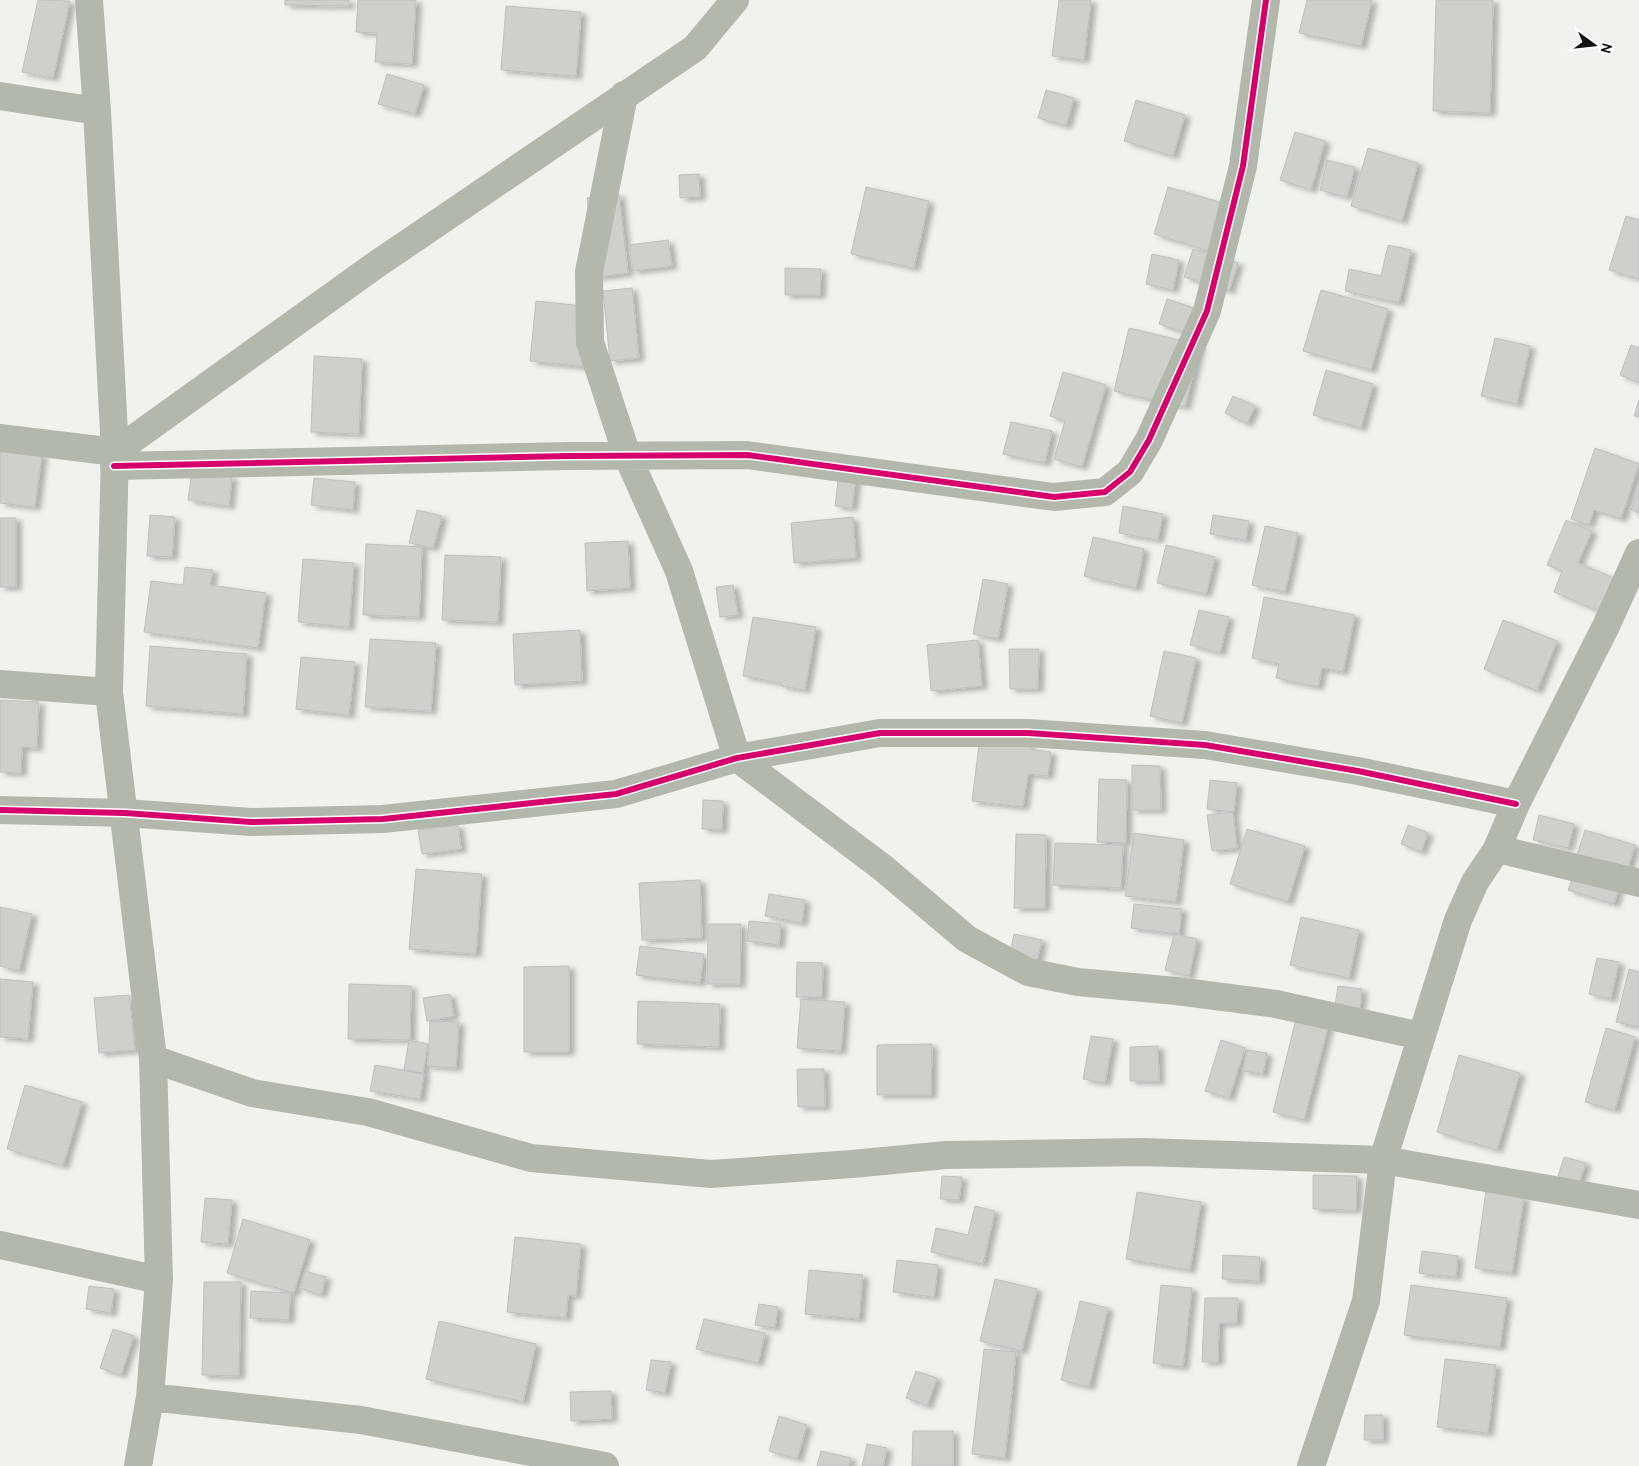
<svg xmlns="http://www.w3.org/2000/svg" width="1639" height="1466" viewBox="0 0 1639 1466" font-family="Overpass,sans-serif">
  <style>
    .building { fill: #ced0cc; stroke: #bdc0bc; filter: url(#shadow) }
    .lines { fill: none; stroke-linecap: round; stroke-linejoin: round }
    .minor { stroke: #b2b9ac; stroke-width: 28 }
    .cycleway-casing { stroke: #fff; stroke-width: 9 }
    .cycleway { stroke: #d6006c; stroke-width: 6 }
  </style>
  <defs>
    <filter id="shadow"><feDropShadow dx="5.5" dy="3" stdDeviation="2.5" flood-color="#0004"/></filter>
  </defs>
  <rect width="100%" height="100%" fill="#f0f3ed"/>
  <path class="building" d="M38,0L70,1L53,78L22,72Z
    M285,0H349V6L285,5Z
    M358,0H416L412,64L375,62L377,33L356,32Z
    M1059,0H1091L1084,60L1052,56Z
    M1307,0H1372L1361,46L1299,33Z
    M1436,0H1493L1490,113L1433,111Z
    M506,6L581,12L576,76L501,70Z
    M387,74L424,85L415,114L378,104Z
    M1046,90L1074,98L1066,126L1038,118Z
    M1136,100L1185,115L1173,156L1124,141Z
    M1295,132L1325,141L1311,190L1280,180Z
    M1368,148L1418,163L1402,221L1351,206Z
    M1327,160L1355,167L1347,197L1320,190Z
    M699,174L700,197L680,198L679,175Z
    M866,187L929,201L914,268L851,254Z
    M1168,187L1223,203L1209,251L1154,234Z
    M619,194L628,273L596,277L587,198Z
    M1626,216L1639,220V279L1609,270Z
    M668,240L672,266L633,271L629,245Z
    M1388,245L1411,250L1399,303L1345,291L1349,269L1381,276Z
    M1193,249L1238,263L1229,291L1184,277Z
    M1152,254L1179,260L1173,290L1146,284Z
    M785,268L821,269L820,295H785Z
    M632,288L639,358L610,361L603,291Z
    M1321,290L1388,309L1371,370L1303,351Z
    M1167,299L1206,312L1198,337L1159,324Z
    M536,301L593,307L587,367L530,361Z
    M1129,328L1200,345L1185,407L1114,391Z
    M1495,338L1530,346L1517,404L1481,396Z
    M1631,345L1639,348V383L1620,375Z
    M314,356L362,359L359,434L311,432Z
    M1326,370L1373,384L1361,428L1313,415Z
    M1063,372L1106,385L1082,467L1054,459L1065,421L1050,416Z
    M1233,396L1255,406L1247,424L1225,413Z
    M1639,400V417L1634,416Z
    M1011,422L1052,431L1045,463L1003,454Z
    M1595,448L1639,464L1621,519L1594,510L1589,525L1571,519Z
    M0,449L42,454L35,507L0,503Z
    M192,471L232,477L229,506L188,500Z
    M839,473L856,475L852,508L835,506Z
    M314,478L355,482L353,510L311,505Z
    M1639,489V513L1631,510Z
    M1123,506L1163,514L1158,540L1119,533Z
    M417,510L442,516L433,548L409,543Z
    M150,515L175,517L172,557L147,556Z
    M1213,515L1249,521L1246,540L1210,534Z
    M853,517L856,558L794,563L791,523Z
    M0,518H16V587H0Z
    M1566,520L1592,531L1578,563L1614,578L1600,612L1554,592L1562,571L1547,565Z
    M1265,526L1298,533L1285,592L1252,585Z
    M1093,537L1144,549L1136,588L1084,576Z
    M628,541L630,588L587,591L585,543Z
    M366,544L422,547L419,617L363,615Z
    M1166,545L1215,557L1206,594L1157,583Z
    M445,555L501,557L498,622L442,620Z
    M303,559L354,563L349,627L298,622Z
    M185,567L213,570L210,585L266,593L258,648L144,632L151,581L183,585Z
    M983,579L1008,584L998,639L973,634Z
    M733,585L738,615L720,617L716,587Z
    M1264,597L1355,615L1343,672L1322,668L1318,687L1276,678L1279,664L1252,658Z
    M1199,610L1229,617L1220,653L1190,645Z
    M753,617L816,627L805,690L781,686V683L743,676Z
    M1503,620L1557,641L1537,691L1484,669Z
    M580,630L582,681L515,685L513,634Z
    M370,639L436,643L431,711L365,707Z
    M978,640L982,686L931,691L927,645Z
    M150,646L247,654L243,714L146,706Z
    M1009,649H1039L1038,689H1010Z
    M1164,651L1196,658L1182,723L1150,716Z
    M301,657L355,662L349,715L296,709Z
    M0,700L39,702L37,748L22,747L21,773L0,772Z
    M980,737L1029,743V749L1051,752L1048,776L1028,774L1023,807L972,801Z
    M1132,765L1160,766L1161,810H1132Z
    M1099,779L1127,780L1126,843L1097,842Z
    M1210,780L1237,783L1234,812L1207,809Z
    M703,800L723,801L722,830L702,829Z
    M1233,812L1237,848L1212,851L1207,815Z
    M1539,815L1574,824L1568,848L1533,840Z
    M458,825L461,849L422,854L418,830Z
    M1408,825L1428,833L1421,852L1401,844Z
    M1247,829L1305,846L1288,902L1230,884Z
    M1585,830L1635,845L1627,871L1577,855Z
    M1134,833L1184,840L1176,902L1125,896Z
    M1016,834L1046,835L1045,908H1014Z
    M1055,843L1123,845L1121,888L1053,885Z
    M416,869L482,874L476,954L409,949Z
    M1574,873L1619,886L1614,904L1568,890Z
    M700,880L702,938L642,940L639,883Z
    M769,894L805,900L802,923L765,916Z
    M1134,904L1182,909L1179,934L1131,928Z
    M0,907L32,914L19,971L0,966Z
    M1301,917L1359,930L1349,978L1290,965Z
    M749,921L781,924L779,945L747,941Z
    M708,924H741L740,984H707Z
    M1014,934L1042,940L1035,969L1008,963Z
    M1174,934L1197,939L1189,976L1165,970Z
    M640,946L704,954L700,983L636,975Z
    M1597,958L1619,962L1611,999L1589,994Z
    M797,962L823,963L822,997H796Z
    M569,966V1052H524V967Z
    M1629,969L1639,972V1027L1616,1022Z
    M0,979L33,982L28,1039L0,1037Z
    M349,984L411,986L410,1040L348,1039Z
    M1338,986L1362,989L1360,1009L1335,1005Z
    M450,994L454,1016L427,1021L423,998Z
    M129,995L135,1050L99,1053L94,998Z
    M801,999L845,1002L841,1051L797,1048Z
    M638,1001L720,1004L719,1047L637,1044Z
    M1297,1015L1329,1023L1304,1120L1273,1112Z
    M430,1021L459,1022L456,1068L428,1066Z
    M1606,1028L1635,1037L1615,1110L1585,1102Z
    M1091,1036L1113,1039L1105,1083L1083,1079Z
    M409,1040L428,1044L423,1073L404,1070Z
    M1221,1040L1245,1048L1229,1098L1205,1091Z
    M932,1044L931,1095H877V1045Z
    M1158,1046L1159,1081H1130V1047Z
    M1247,1050L1267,1053L1263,1074L1243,1071Z
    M1459,1055L1520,1073L1497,1150L1437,1132Z
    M375,1065L424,1074L420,1099L370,1091Z
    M797,1069H824L825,1107H798Z
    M25,1085L82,1102L63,1166L7,1149Z
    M1564,1157L1586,1163L1579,1183L1558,1176Z
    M1313,1175L1357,1176L1356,1210L1313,1209Z
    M942,1176L962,1177L959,1200L940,1199Z
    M1486,1191L1524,1197L1512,1273L1475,1268Z
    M1137,1192L1201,1202L1190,1270L1126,1259Z
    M205,1198L232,1200L228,1244L201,1242Z
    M975,1206L995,1211L983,1264L931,1252L936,1228L968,1235Z
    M243,1219L310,1240L294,1293L227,1273Z
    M515,1237L581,1244L576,1296L568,1295L566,1318L507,1312Z
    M1422,1251L1458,1256L1456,1277L1419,1273Z
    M1223,1255L1260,1257L1259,1281L1222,1279Z
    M897,1260L938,1265L934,1297L893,1292Z
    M809,1270L863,1275L859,1319L805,1314Z
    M305,1271L326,1277L321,1295L300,1288Z
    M995,1279L1037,1289L1022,1351L980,1341Z
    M204,1282H241L239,1376L202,1375Z
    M1161,1285L1192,1288L1183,1367L1153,1363Z
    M1411,1285L1507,1298L1500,1347L1404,1335Z
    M89,1286L114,1289L111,1313L86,1309Z
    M251,1291L290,1293L289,1320L250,1318Z
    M1205,1298H1238L1237,1323H1219L1218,1362H1202Z
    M1080,1301L1108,1308L1089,1387L1061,1380Z
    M759,1304L778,1307L775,1328L755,1325Z
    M704,1319L765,1333L758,1363L696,1349Z
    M439,1321L536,1344L523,1402L426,1379Z
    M113,1329L134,1336L121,1375L100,1368Z
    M984,1349L1016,1352L1005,1458L972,1454Z
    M1445,1359L1496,1365L1488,1433L1437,1427Z
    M651,1360L671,1362L665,1393L646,1390Z
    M916,1371L937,1378L927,1406L906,1398Z
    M611,1391L612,1419L571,1421L570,1392Z
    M1365,1415H1383V1440H1364Z
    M779,1416L807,1425L797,1459L769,1451Z
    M913,1431H953V1466H912Z
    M867,1444L887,1448L883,1466H862Z
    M821,1451L851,1458L849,1466H817Z"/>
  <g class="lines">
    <path class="minor" d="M89,0L97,111L115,452L109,692L153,1059L159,1280L150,1397L138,1466
      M624,95L589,272L590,342L627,455L679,571L737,758L883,868L967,939L1028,972L1078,982L1176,991L1276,1004L1421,1036
      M0,96L97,111
      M0,438L115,452L377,264L695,48L735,0
      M114,466L569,456L747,455L1054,497L1105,492L1130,472L1149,440L1207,311L1243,166L1266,0
      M0,684L109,692
      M0,810L125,813L251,822L383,819L616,794L737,758L880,733H1028L1205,745L1358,771L1516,804
      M1497,849L1639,883
      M153,1059L252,1093L368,1112L531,1158L711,1174L852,1164L946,1155L1142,1152L1383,1160L1639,1205
      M0,1245L159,1280
      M150,1397L361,1420L605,1466
      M1311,1466L1366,1301L1383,1160L1458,920L1475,882L1497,849L1516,804L1606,626L1639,553"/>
    <g class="cycleway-casing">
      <path id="cycleway" d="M114,466L569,456L747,455L1054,497L1105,492L1130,472L1149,440L1207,311L1243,166L1266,0
        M0,810L125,813L251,822L383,819L616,794L737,758L880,733H1028L1205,745L1358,771L1516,804"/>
    </g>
    <use href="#cycleway" class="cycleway"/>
  </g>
  <g transform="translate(1594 45) rotate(105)" stroke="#ffffff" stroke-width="4" paint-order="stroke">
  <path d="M0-4L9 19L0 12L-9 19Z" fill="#121410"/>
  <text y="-8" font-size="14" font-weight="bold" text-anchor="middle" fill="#121410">N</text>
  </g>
</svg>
